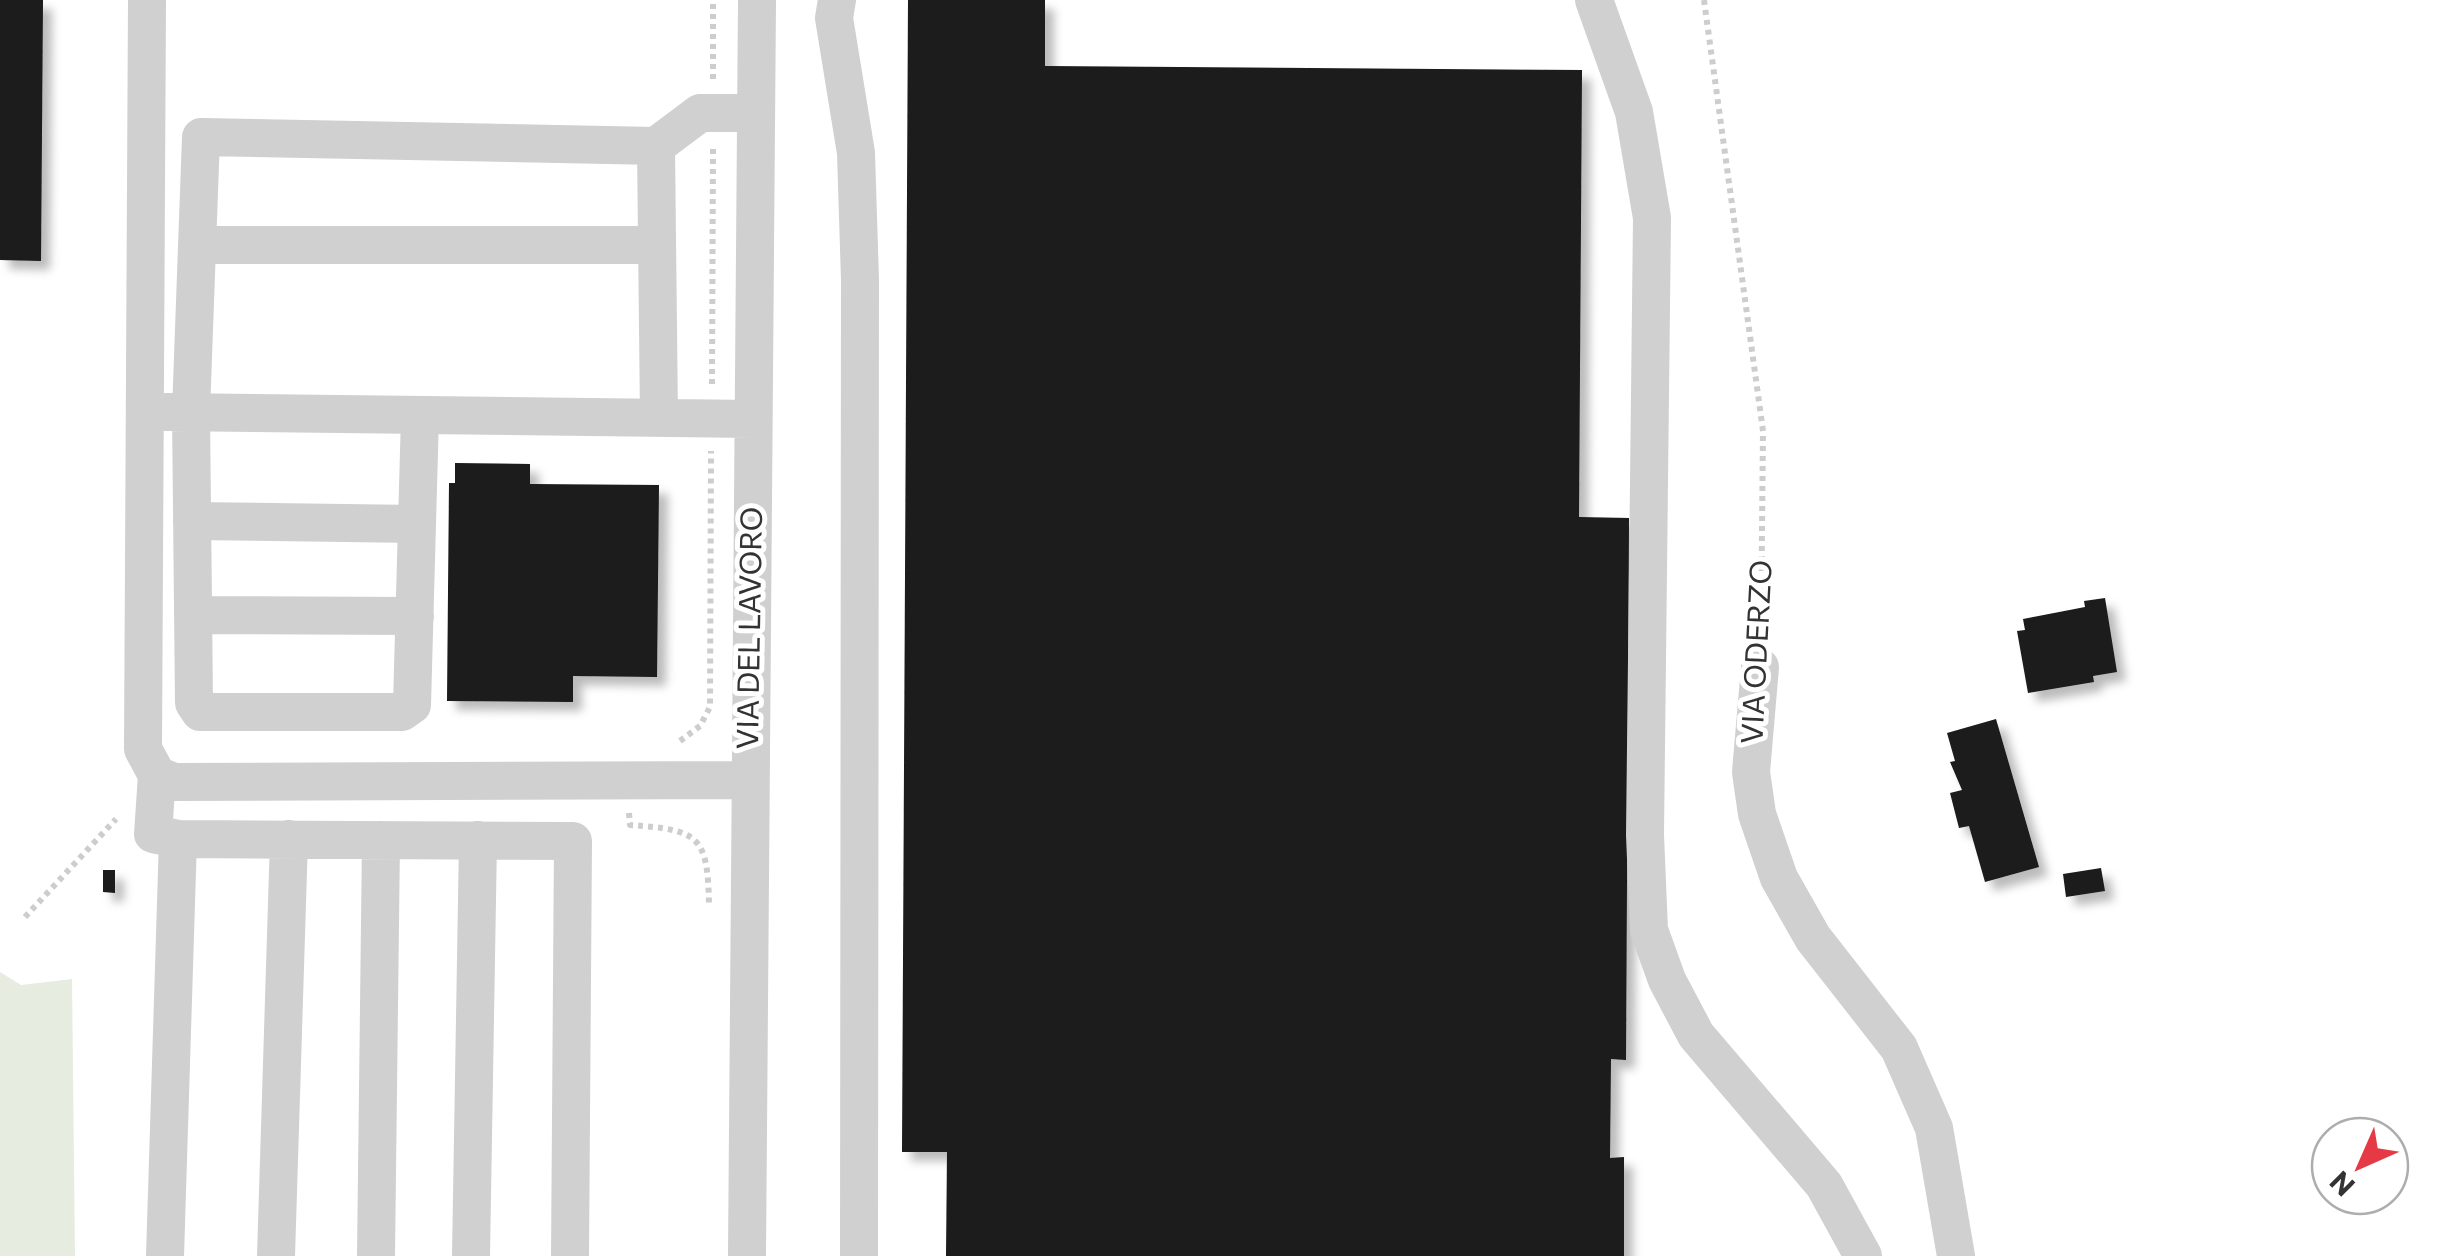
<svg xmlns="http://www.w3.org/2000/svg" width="2450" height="1256" viewBox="0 0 2450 1256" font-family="Commissioner,sans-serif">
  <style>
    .green { fill: #e6ecdf }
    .building { fill: #1a1a1a; filter: url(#shadow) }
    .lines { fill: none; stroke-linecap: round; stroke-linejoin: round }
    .path { stroke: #cdcdcd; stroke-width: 6; stroke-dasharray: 5 5; stroke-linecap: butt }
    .minor { stroke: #d0d0d0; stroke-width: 38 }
    .labels { text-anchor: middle; stroke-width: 10; stroke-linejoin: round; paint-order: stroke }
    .street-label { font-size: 30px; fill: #333; stroke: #fff }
  </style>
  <defs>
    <filter id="shadow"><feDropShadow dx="9" dy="9" stdDeviation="5" flood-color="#0004"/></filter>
  </defs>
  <rect width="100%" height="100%" fill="#fff"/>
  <path class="green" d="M0,972L21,985L72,979L75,1256H0Z"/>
  <path class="building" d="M0,0H43L41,261L0,260Z
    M908,0H1045V66L1582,70L1579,517L1629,518L1626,1060L1611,1059L1610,1158L1624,1157V1256H946L947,1152H902Z
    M455,463L530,464V484L659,485L657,677L573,676V702L447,701L449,483H455Z
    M2105,598L2117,672L2093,676L2094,682L2028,693L2017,631L2025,630L2023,619L2085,607L2084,601Z
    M1996,719L2039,867L1985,882L1969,826L1959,828L1950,793L1962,790L1950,762L1955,761L1947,733Z
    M2101,868L2105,891L2066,897L2063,874Z
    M103,870H115V893L103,892Z"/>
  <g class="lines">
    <path class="path" d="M1704,0L1763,431L1761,631
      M713,79V0
      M712,384L713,146
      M680,741L700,726L710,707L711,451
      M629,813L630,825C699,830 708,835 709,906
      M25,917L116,819"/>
    <path class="minor" d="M147,0L143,749L157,775L174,782L749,780
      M837,0L834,18L856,153L860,280L859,1256
      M1594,0L1634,112L1652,218L1645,835L1649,930L1667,980L1696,1035L1824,1185L1863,1256
      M197,245H657
      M167,412L753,419
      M420,415L412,705L402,712H200L194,703L191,412L201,137L656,146
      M659,418L656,146L700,113H756
      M192,521L417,524
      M193,615L415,616
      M1760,667L1751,772L1757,814L1779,878L1813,938L1899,1048L1934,1128L1956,1256
      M157,775L153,834L178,839L165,1256
      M178,839L573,841L570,1256
      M276,1256L289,839
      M376,1256L381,840
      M471,1256L478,840
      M747,1256L757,0"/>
  </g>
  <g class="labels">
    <g class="street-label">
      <text transform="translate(750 628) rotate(-89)" y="10">VIA DEL LAVORO</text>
      <text transform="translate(1757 652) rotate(-87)" y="10">VIA ODERZO</text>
    </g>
  </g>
  <g transform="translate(2360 1166) rotate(225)"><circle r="48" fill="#ffffff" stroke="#adadad" stroke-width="2.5"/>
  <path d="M0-8L18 38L0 25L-18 38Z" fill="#e63946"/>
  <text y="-15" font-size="28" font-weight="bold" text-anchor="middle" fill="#333333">N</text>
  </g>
</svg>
